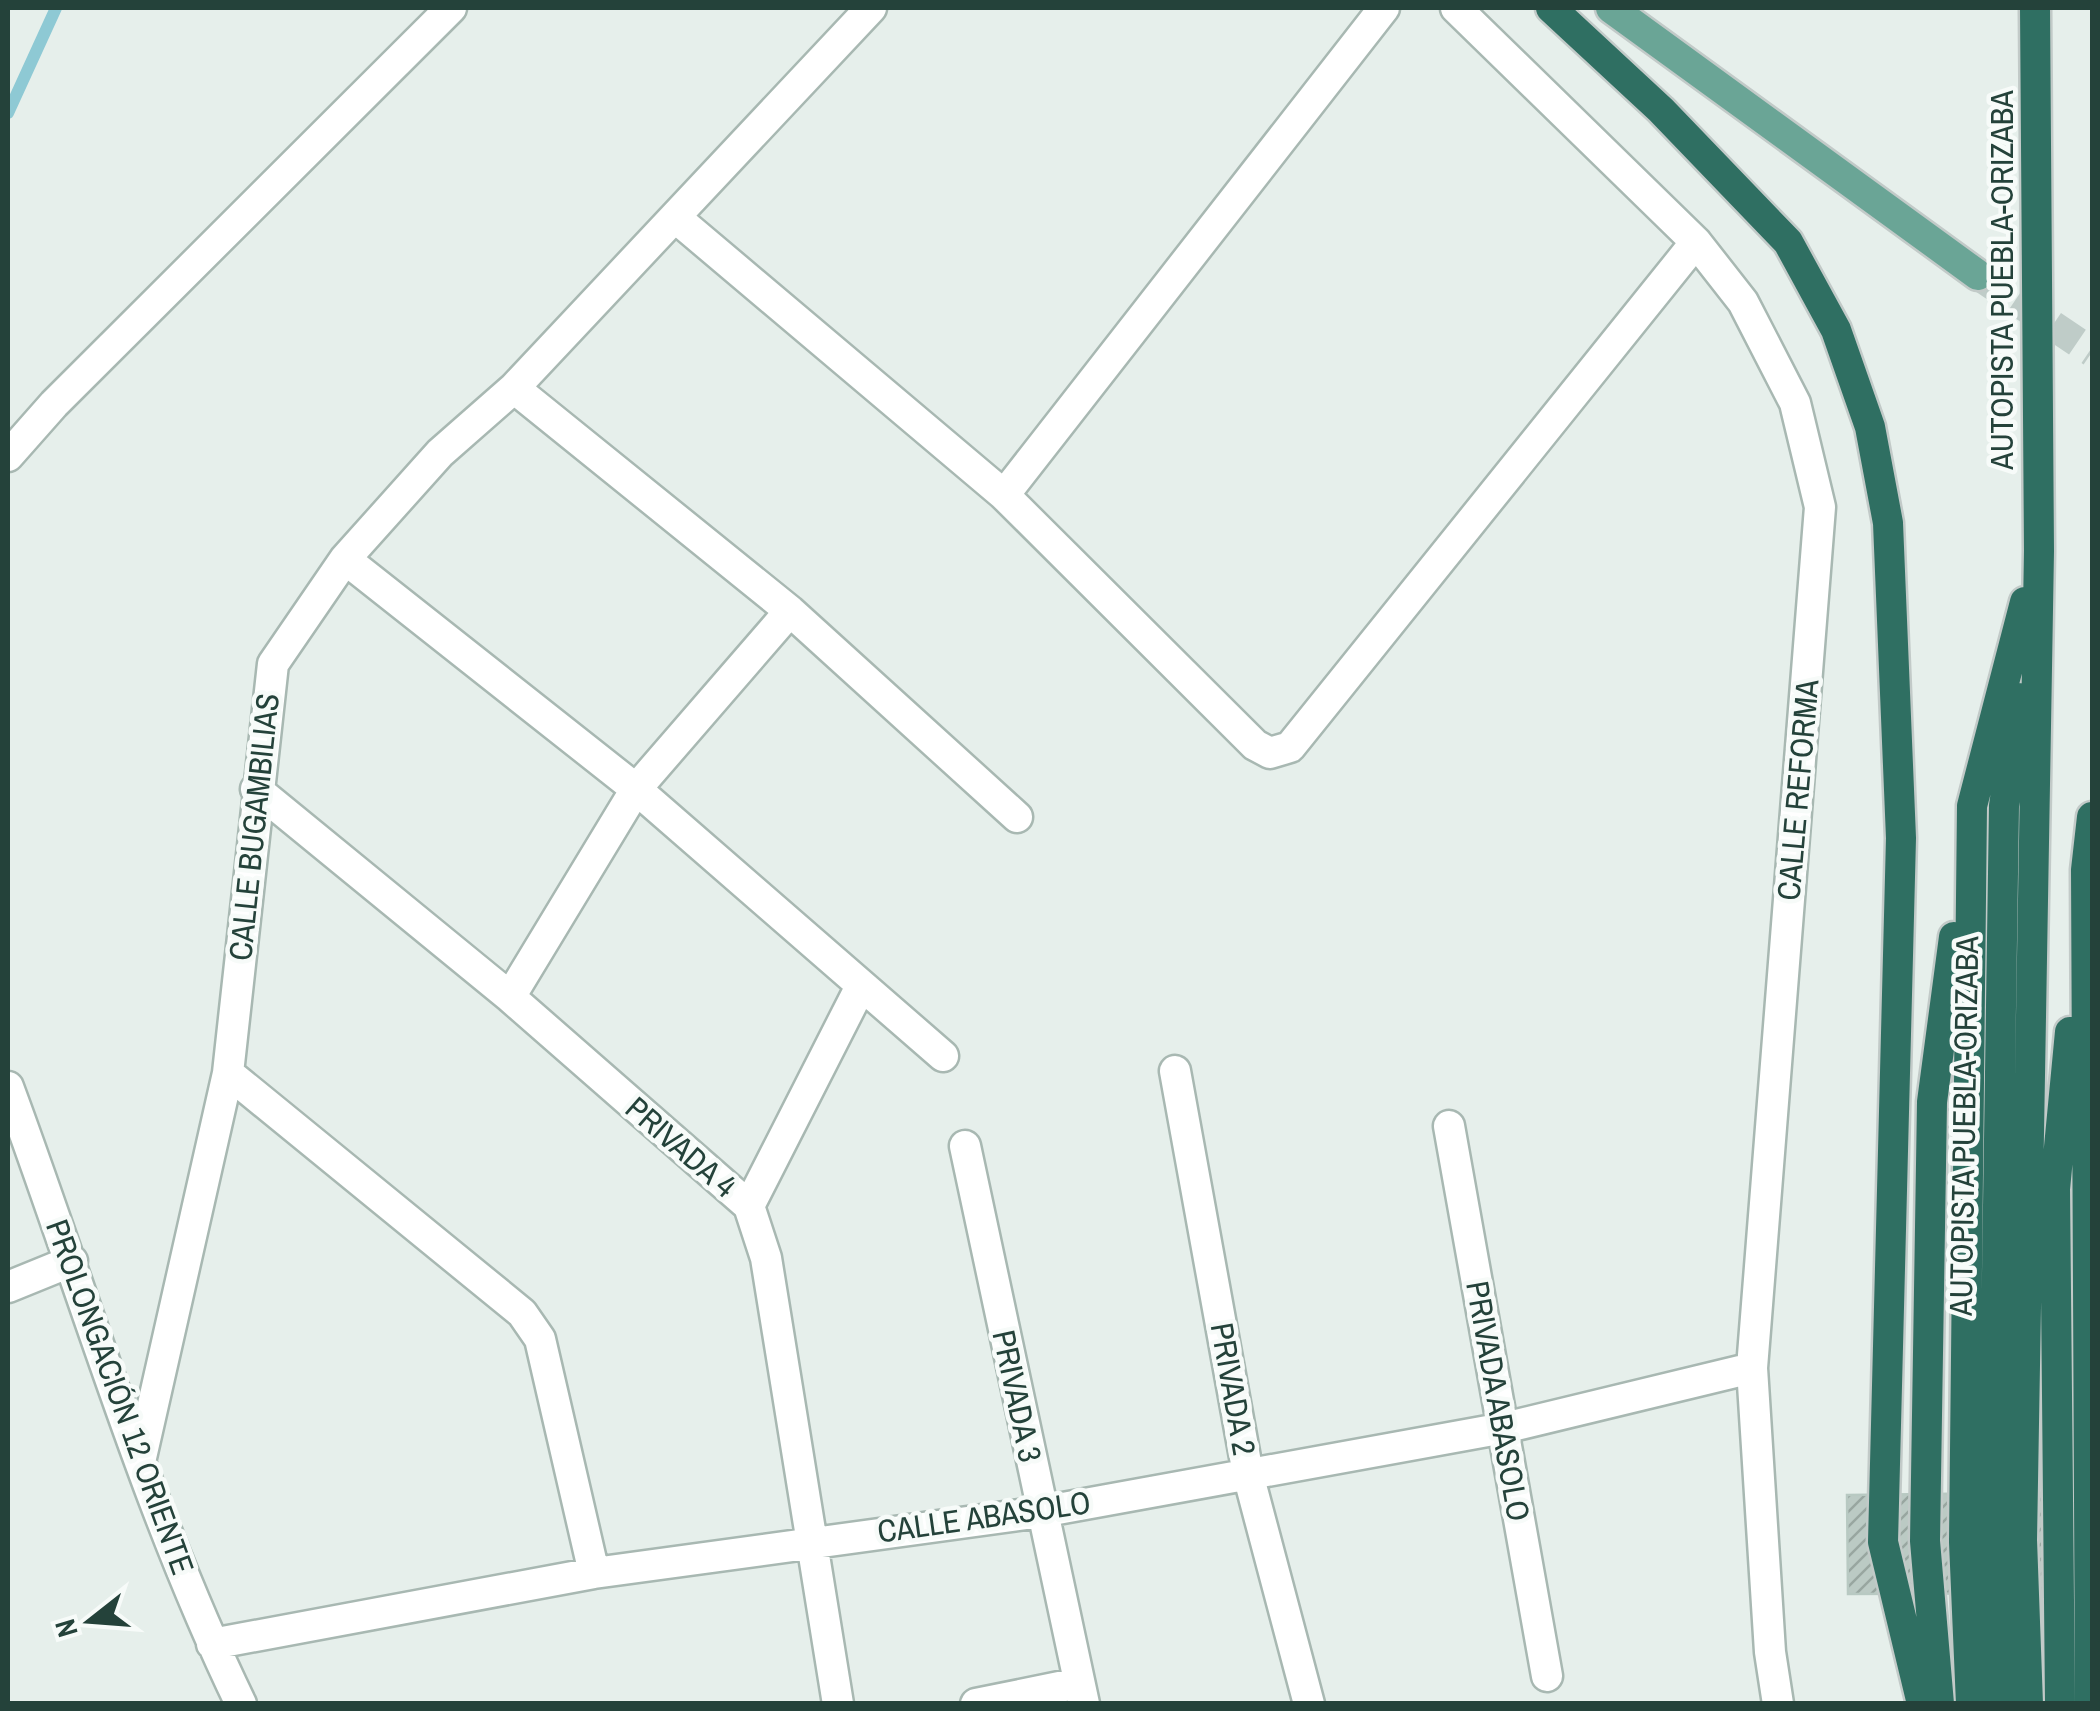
<svg xmlns="http://www.w3.org/2000/svg" width="2100" height="1711" viewBox="0 0 2100 1711" font-family="'Archivo Narrow',sans-serif">
  <style>
    .lines { fill: none; stroke-linecap: round; stroke-linejoin: round }
    .stream { stroke: #8ec9d4; stroke-width: 12 }
    .building { fill: url(#building-hatch); stroke: #b8c9c2; stroke-width: 2.5 }
    .primary-tunnel { stroke: #bfccc8; stroke-width: 30; stroke-dasharray: 30 15; stroke-linecap: butt }
    .minor-casing { stroke: #a8b8b2; stroke-width: 35 }
    .primary-casing { stroke: #c2cac8; stroke-width: 35 }
    .motorway-casing { stroke: #c2cac8; stroke-width: 35 }
    .minor { stroke: #fff; stroke-width: 30 }
    .primary { stroke: #6aa596; stroke-width: 30 }
    .motorway { stroke: #2f6f62; stroke-width: 30 }
    .labels { text-anchor: middle; stroke-width: 9; stroke-linejoin: round; paint-order: stroke }
    .street-label { font-size: 32px; fill: #24423a; stroke: #f7fbf9 }
  </style>
  <defs>
    <pattern id="building-hatch" width="6" height="6" patternUnits="userSpaceOnUse" patternTransform="scale(2.5)"><rect width="6" height="6" fill="#bbcac4"/><path d="M-1 1l2-2M0 6l6-6M5 7l2-2" fill="none" stroke="#98a6a0"/></pattern>
  </defs>
  <rect width="100%" height="100%" fill="#e6efeb"/>
  <g class="lines">
    <path class="stream" d="M8,113L56,8"/>
  </g>
  <path class="building" d="M2092,1492V1593L1848,1594L1847,1495Z"/>
  <g class="lines">
    <path class="primary-tunnel" d="M1978,275L2092,352"/>
    <g class="minor-casing">
      <path id="minor" d="M1456,8L1696,242L1743,302L1795,403L1820,507L1752,1368L1770,1652L1778,1704
        M676,218L1004,495L1255,745L1270,753L1290,747L1696,242
        M514,388L790,611L1017,817
        M8,456L54,404L451,8
        M1004,495L1384,8
        M345,559L636,789L943,1056
        M256,789L510,997L749,1206L766,1258L838,1704
        M510,997L636,789L790,611
        M1175,1071L1248,1474L1309,1704
        M228,1073L522,1313L540,1339L594,1573
        M8,1087C84,1292 145,1506 241,1704
        M1449,1126L1547,1676
        M965,1146L1084,1704
        M749,1206L860,988
        M8,1287L72,1261
        M140,1462L228,1073L273,664L345,559L440,453L514,388L871,8
        M212,1644L594,1573L1041,1512L1504,1428L1752,1368
        M976,1704L1079,1683"/>
    </g>
    <g class="primary-casing">
      <path id="primary" d="M1611,8L1978,275"/>
    </g>
    <g class="motorway-casing">
      <path id="motorway" d="M1551,8L1661,110L1788,242L1836,330L1870,427L1888,523L1901,838L1883,1542L1922,1704
        M1939,1704L1925,1541L1932,1102L1954,937
        M1971,1704L1964,1542L1972,806L2025,602
        M1998,1704L1993,1541L2004,806L2019,698
        M2028,1704L2022,1540L2039,551L2035,8
        M2060,1704L2055,1189L2070,1032
        M2090,1704L2086,870L2092,817"/>
    </g>
    <use href="#minor" class="minor"/>
    <use href="#primary" class="primary"/>
    <use href="#motorway" class="motorway"/>
  </g>
  <g class="labels">
    <g class="street-label">
      <text transform="translate(2002 280) rotate(-90)" y="11">AUTOPISTA PUEBLA-ORIZABA</text>
      <text transform="translate(1798 790) rotate(-85)" y="11">CALLE REFORMA</text>
      <text transform="translate(254 827) rotate(-84)" y="11">CALLE BUGAMBILIAS</text>
      <text transform="translate(1964 1126) rotate(-89)" y="11">AUTOPISTA PUEBLA-ORIZABA</text>
      <text transform="translate(681 1147) rotate(41)" y="11">PRIVADA 4</text>
      <text transform="translate(1233 1389) rotate(80)" y="11">PRIVADA 2</text>
      <text transform="translate(1017 1396) rotate(78)" y="11">PRIVADA 3</text>
      <text transform="translate(120 1397) rotate(70)" y="11">PROLONGACIÓN 12 ORIENTE</text>
      <text transform="translate(1498 1401) rotate(80)" y="11">PRIVADA ABASOLO</text>
      <text transform="translate(984 1517) rotate(-8)" y="11">CALLE ABASOLO</text>
    </g>
  </g>
  <rect width="2100" height="1711" fill="none" stroke="#24423a" stroke-width="20"/>
  <g transform="translate(90 1621) rotate(253)" stroke="#f7fbf9" stroke-width="8" paint-order="stroke">
  <path d="M0-8L18 38L0 25L-18 38Z" fill="#24423a"/>
  <text y="-15" font-size="28" font-weight="bold" text-anchor="middle" fill="#24423a">N</text>
  </g>
</svg>
